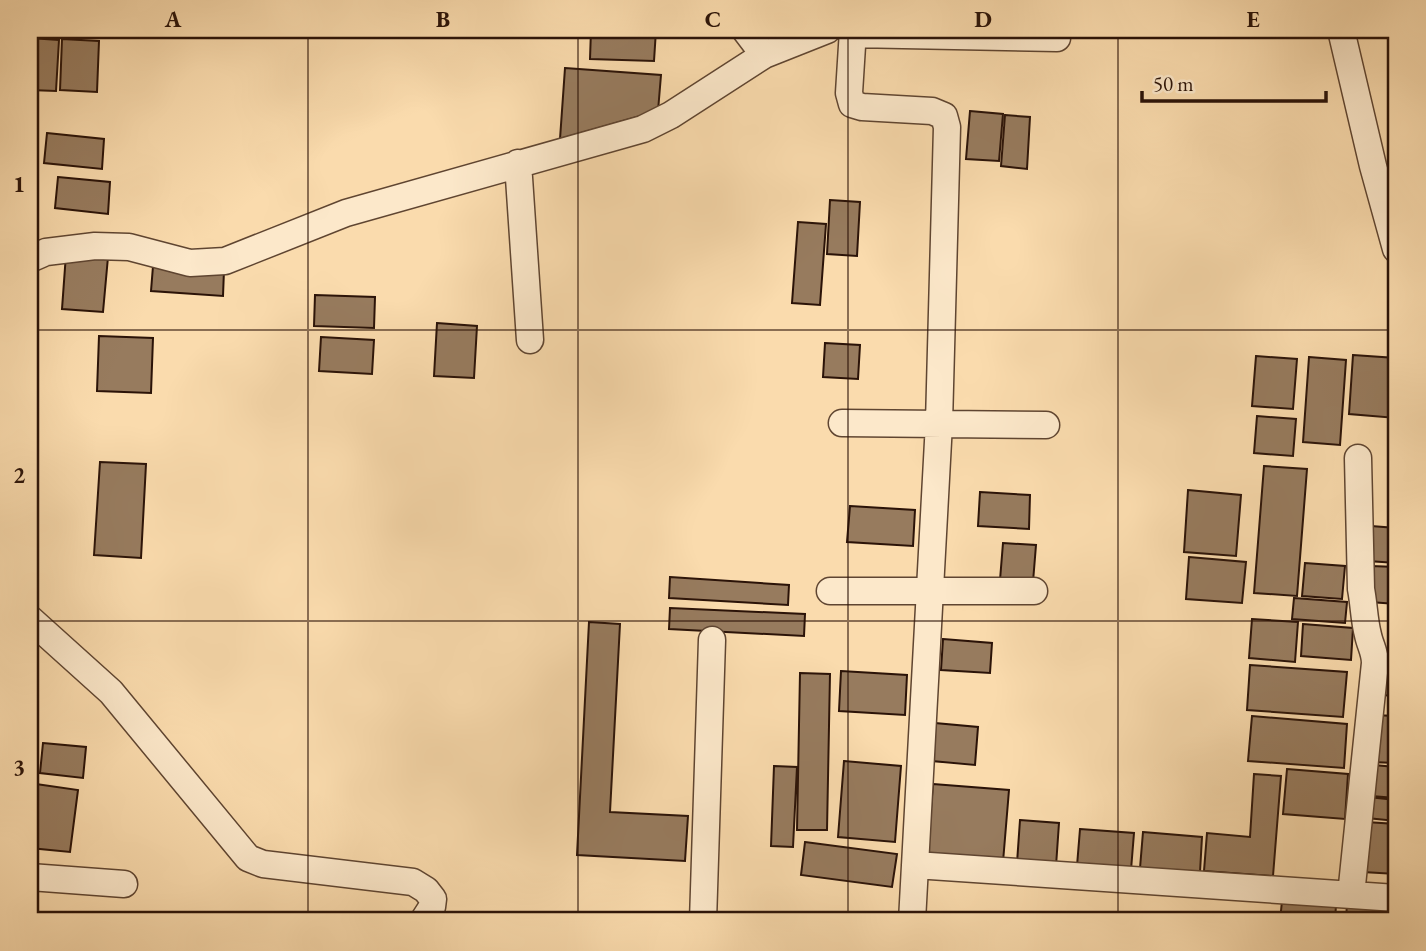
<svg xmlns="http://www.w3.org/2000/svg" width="1426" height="951" viewBox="0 0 1426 951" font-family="'EB Garamond',serif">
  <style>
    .building { fill: #977b5e; stroke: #2b1308; stroke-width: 2 }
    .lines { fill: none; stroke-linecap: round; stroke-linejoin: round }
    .minor-casing { stroke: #5f4531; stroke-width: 29 }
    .minor { stroke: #fce8ca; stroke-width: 26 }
    .grid { fill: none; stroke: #2b1308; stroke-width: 2; stroke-opacity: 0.55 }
    .neatline { fill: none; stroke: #2b1308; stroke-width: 2.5 }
    .grid-label { font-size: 23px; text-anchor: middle; font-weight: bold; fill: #2b1308 }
  </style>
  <rect width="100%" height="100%" fill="#fadbad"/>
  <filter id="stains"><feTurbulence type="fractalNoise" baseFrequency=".00286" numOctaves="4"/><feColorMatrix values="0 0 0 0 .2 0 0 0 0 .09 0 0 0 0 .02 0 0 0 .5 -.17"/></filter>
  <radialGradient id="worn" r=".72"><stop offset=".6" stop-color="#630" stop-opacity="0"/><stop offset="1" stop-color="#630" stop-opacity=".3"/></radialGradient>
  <path class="building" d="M591,30H656L654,61L590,59Z
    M30,38L59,40L56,91L30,90Z
    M62,39L99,41L97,92L60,90Z
    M565,68L661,75L658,111L560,139Z
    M970,111L1003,114L999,161L966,159Z
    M1005,115L1030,117L1027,169L1001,166Z
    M47,133L104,139L102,169L44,163Z
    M58,177L110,182L108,214L55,208Z
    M830,200L860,202L857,256L827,254Z
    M798,222L826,224L820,305L792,303Z
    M66,254L108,257L103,312L62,309Z
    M153,266L224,270L223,296L151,291Z
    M315,295L375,297L374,328L314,326Z
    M437,323L477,326L474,378L434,376Z
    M99,336L153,338L151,393L97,391Z
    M321,337L374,340L372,374L319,371Z
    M825,343L860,345L858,379L823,377Z
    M1353,355L1396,358V418L1349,414Z
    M1256,356L1297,359L1293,409L1252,406Z
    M1309,357L1346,360L1340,445L1303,442Z
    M1257,416L1296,419L1293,456L1254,453Z
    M100,462L146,464L141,558L94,555Z
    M1264,466L1307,469L1297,596L1254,593Z
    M1188,490L1241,495L1236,556L1184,552Z
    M980,492L1030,495L1029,529L978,526Z
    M850,506L915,510L913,546L847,542Z
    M1371,526L1396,528V563L1368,561Z
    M1003,543L1036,545L1033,582L1000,580Z
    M1189,557L1246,562L1242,603L1186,599Z
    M1305,563L1345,566L1342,599L1302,596Z
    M1371,566L1396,567V604L1370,602Z
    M670,577L789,585L788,605L669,598Z
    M1294,598L1347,602L1345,623L1292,619Z
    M670,608L805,614L804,636L669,629Z
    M1252,619L1298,622L1295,662L1249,658Z
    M589,622L620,624L610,812L688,816L685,861L577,855Z
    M1303,624L1353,628L1351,660L1301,656Z
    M943,639L992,643L990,673L941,670Z
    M1250,665L1347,672L1343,717L1247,710Z
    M1383,668H1396V696L1381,695Z
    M841,671L907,675L905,715L839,711Z
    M800,673L830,674L827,830H797Z
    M1373,715L1396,716V763L1371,762Z
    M1252,716L1347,724L1344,768L1248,761Z
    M924,722L978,727L975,765L921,760Z
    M43,743L86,747L83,778L40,773Z
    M844,761L901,766L895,842L838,837Z
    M1373,765L1396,767V798L1371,796Z
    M774,766L797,767L793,847L771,846Z
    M1287,769L1348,774L1345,819L1283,814Z
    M1254,774L1281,776L1273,876L1204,871L1207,833L1250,837Z
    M36,784L78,790L70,852L30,848Z
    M933,784L1009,790L1003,862L927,857Z
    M1368,797L1396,800V821L1367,818Z
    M1020,820L1059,823L1056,866L1017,863Z
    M1366,822L1396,824V874L1363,872Z
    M1080,829L1134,833L1131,870L1077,866Z
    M1143,832L1202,837L1200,872L1140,868Z
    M805,842L897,854L892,887L801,875Z
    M1282,901L1336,905L1335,921H1280Z
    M1347,903L1396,907V921H1346Z
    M518,917L574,919L573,921H518Z"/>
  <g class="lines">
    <g class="minor-casing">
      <path id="minor" d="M745,30L764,55
        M853,30L849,93L852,104L862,107L932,111L944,116L947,127L939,423L912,921
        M1341,30L1373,166L1396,249
        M852,34L1057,38
        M518,163L530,340
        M30,259L46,252L95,246L129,247L190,263L225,261L346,213L643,129L671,115L764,55L827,30
        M842,423L1046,425
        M830,591H1034
        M30,619L111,692L248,858L263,864L413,882L426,890L433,899L432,907L423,921
        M915,865L1396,898
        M30,877L124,884
        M1351,895L1375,663C1375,652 1370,645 1368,635C1364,620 1364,604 1361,589L1358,458
        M703,921L712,640"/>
    </g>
    <use href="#minor" class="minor"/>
  </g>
  <path class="grid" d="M308,30V921M578,30V921M848,30V921M1118,30V921M30,330H1396M30,621H1396"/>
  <rect width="1426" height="951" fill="none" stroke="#fadbad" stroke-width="77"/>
  <path d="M1142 91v10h184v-10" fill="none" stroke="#2b1308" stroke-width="3.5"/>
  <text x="1153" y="91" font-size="21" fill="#2b1308" stroke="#fce8ca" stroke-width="5" paint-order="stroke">50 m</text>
  <rect x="38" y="38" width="1350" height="874" class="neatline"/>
  <g class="grid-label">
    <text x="173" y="27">A</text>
    <text x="443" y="27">B</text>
    <text x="713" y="27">C</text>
    <text x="983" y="27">D</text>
    <text x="1253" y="27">E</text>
    <text x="19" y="192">1</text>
    <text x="19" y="483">2</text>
    <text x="19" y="775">3</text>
  </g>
  <rect width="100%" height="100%" filter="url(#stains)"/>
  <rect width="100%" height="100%" fill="url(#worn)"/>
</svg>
